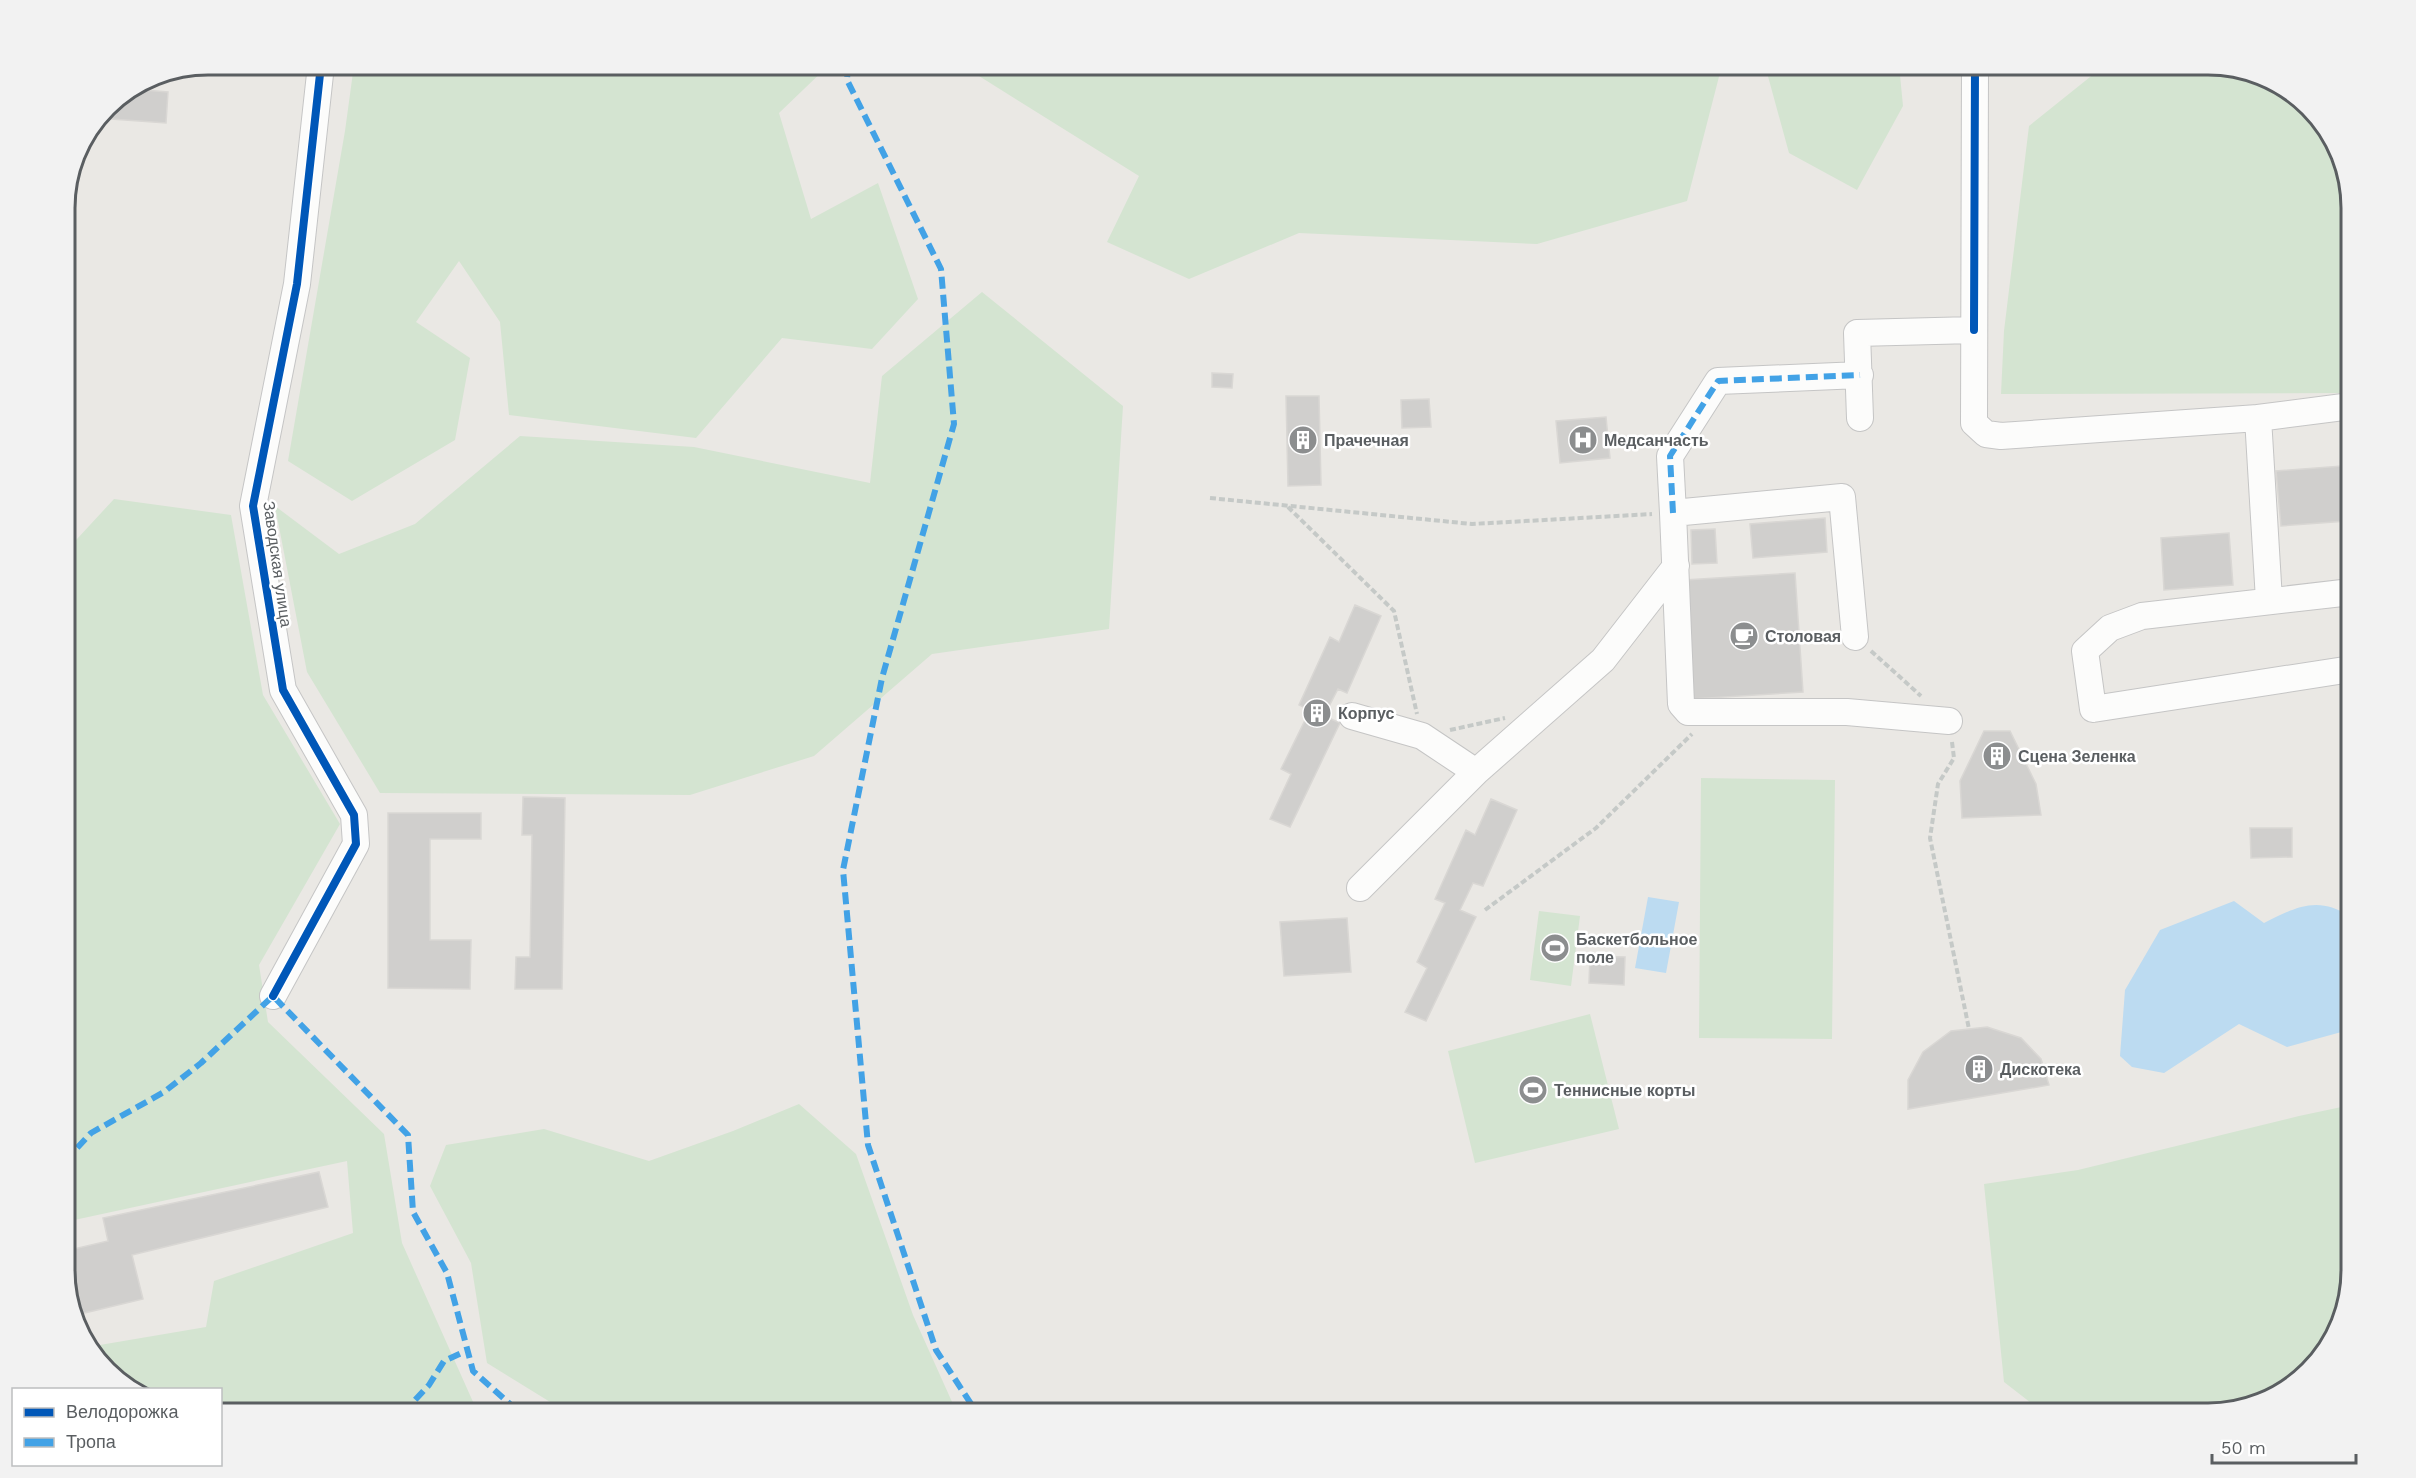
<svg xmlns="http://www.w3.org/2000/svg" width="2416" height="1478" viewBox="0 0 2416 1478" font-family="'Work Sans',sans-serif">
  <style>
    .green { fill: #d4e4d1 }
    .water { fill: #bcdbf1 }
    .building { fill: #d0cfcd; stroke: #d9d7d4; stroke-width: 1.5 }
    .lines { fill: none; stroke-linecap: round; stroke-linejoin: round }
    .minor-casing { stroke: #c5c5c5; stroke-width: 28 }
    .path { stroke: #c5c9c7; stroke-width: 4; stroke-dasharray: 6 3; stroke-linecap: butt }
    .minor { stroke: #fcfcfb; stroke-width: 26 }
    .quiet { stroke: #42a2e6; stroke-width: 6; stroke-dasharray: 12 6; stroke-linecap: butt }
    .cycleway-casing { stroke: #fff; stroke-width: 11 }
    .cycleway { stroke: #0057b8; stroke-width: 8 }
    .labels { text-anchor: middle; stroke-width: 5; stroke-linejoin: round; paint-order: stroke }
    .poi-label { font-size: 16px; font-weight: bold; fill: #5a5e61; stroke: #fff; text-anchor: start }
    .street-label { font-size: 16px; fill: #5a5e61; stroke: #fff }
    .rim { fill: none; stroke: #5a5e61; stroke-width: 3 }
  </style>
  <rect width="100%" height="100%" fill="#eae8e4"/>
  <path class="green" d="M354,65H829L779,113L811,219L878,183L918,299L872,349L782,338L696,438L509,415L500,322L459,261L416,322L470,358L455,440L352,501L288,461L345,131Z
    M975,65H1722L1687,201L1537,244L1299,233L1189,279L1107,242L1139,176L979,76Z
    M1756,65H1899L1903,106L1857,190L1789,153L1766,69Z
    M2105,65H2208L2280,84L2332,136L2351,199V393L2001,394L2004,331L2029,126Z
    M982,292L1123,406L1109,629L932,654L814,756L690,795L380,793L307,672L275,506L339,554L415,524L520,436L694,447L870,483L882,376Z
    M114,499L231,515L263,695L340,824L259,965L268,1022L384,1134L402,1243L478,1413H221L220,1390L131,1389L88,1347L206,1327L214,1281L353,1233L347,1161L65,1222V552Z
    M1701,778L1835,780L1832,1039L1699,1038Z
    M1539,911L1580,916L1571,986L1530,980Z
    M1590,1014L1619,1129L1475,1163L1448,1051Z
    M799,1104L856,1154L913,1315L957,1413H568L487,1363L471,1263L430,1186L446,1145L544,1129L649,1161L733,1131Z
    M2351,1105V1271L2332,1342L2280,1394L2209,1413H2044L2004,1382L1984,1184L2078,1170L2299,1116Z"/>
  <path class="water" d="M1648,897L1679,902L1666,973L1635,968Z
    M2234,901L2264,923C2296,907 2318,895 2351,917V1019L2345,1031L2287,1047L2239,1024L2164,1073L2132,1067L2120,1056L2125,990L2160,930Z"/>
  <path class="building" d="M132,89L168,92L166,123L98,118L107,106Z
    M1212,373L1233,374L1232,388L1212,387Z
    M1286,396H1319L1321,485L1288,486Z
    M1429,399L1431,427L1402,428L1401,400Z
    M1606,417L1610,458L1560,463L1556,421Z
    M2342,466L2347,521L2281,526L2276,471Z
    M1825,518L1827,552L1753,558L1750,524Z
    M1715,529L1717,563L1692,564L1691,530Z
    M2229,533L2233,585L2164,590L2161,538Z
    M1795,573L1803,692L1692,699L1685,580Z
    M1355,605L1381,616L1347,693L1338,689L1324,716L1340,723L1290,827L1270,819L1291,774L1281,769L1310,710L1299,705L1330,637L1339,642Z
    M1984,731H2010L2036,784L2041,815L1962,818L1960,781Z
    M523,797L565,798L562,989H515L516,957H530L532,835H522Z
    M1491,799L1517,810L1483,886L1473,883L1460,910L1476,917L1426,1021L1405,1012L1427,968L1417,962L1445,903L1435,899L1466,830L1475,835Z
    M388,813H481V839H430V940H471L470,989L388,988Z
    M2250,828H2292V857L2251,858Z
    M1347,918L1351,972L1284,976L1280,922Z
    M1590,956L1625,957L1624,985L1589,983Z
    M1987,1027L2021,1038L2041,1059L2049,1085L1908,1109V1080L1923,1052L1951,1031Z
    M319,1172L328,1207L132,1255L143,1299L76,1315L65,1279V1251L108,1241L103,1218Z"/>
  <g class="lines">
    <g class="minor-casing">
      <path id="minor" d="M1975,65L1974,423L1986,434L2001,436L2258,418L2269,600
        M1860,418L1857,333L1974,330
        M2258,418L2351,406
        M1673,513L1670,456L1718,381L1860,375
        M2351,592L2142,616L2110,628L2085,651L2093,709L2351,669
        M1855,637L1842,497L1673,513L1681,704L1688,712H1847L1949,721
        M1352,716L1422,736L1476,772
        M1360,888L1476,772L1603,660L1676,566
        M273,996L356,844L354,815L283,690L253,506L297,284L321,65"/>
    </g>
    <path class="path" d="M1210,498L1472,524L1652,514
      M1288,507L1394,611L1417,714
      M1871,651L1921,696
      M1450,730L1505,718
      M1952,742L1954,758L1938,784L1930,838L1969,1029
      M1485,910L1596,828L1692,734"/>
    <use href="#minor" class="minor"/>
    <path class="quiet" d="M848,65L847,80L941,269L954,424L882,678L843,870L868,1145L936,1350L977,1413
      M1673,513L1670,456L1718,381L1860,375
      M65,1161L91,1133L164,1092L201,1063L273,996L408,1135L413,1212L447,1273L473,1371L520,1413
      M403,1413L429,1385L444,1361L468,1350"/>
    <g class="cycleway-casing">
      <path id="cycleway" d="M1974,330L1975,65
        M273,996L356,844L354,815L283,690L253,506L297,284L321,65"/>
    </g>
    <use href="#cycleway" class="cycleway"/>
  </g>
  <defs>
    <g id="building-disc" transform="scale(1.5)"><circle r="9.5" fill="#8c8e8f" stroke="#fff"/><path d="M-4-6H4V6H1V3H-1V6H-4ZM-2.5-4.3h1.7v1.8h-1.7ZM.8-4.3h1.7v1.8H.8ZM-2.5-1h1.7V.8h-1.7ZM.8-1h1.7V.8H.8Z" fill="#fff"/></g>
    <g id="hospital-disc" transform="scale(1.5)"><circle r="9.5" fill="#8c8e8f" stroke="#fff"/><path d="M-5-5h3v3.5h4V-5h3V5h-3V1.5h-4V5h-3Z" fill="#fff"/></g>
    <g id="cafe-disc" transform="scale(1.5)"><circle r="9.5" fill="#8c8e8f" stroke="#fff"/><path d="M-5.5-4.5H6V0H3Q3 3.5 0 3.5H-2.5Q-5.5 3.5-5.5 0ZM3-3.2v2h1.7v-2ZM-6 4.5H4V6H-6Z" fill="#fff"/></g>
    <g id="stadium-disc" transform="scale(1.5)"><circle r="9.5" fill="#8c8e8f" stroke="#fff"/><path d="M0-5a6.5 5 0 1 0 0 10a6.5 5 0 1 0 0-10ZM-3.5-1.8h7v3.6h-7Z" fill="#fff"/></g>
  </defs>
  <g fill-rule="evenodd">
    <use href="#building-disc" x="1303" y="440"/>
    <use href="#hospital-disc" x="1583" y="440"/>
    <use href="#cafe-disc" x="1744" y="636"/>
    <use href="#building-disc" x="1317" y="713"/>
    <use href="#building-disc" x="1997" y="756"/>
    <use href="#stadium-disc" x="1555" y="948"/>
    <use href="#building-disc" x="1979" y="1069"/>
    <use href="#stadium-disc" x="1533" y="1090"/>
  </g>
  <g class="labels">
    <g class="poi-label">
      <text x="1324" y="446">Прачечная</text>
      <text x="1604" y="446">Медсанчасть</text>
      <text x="1765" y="642">Столовая</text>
      <text x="1338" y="719">Корпус</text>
      <text x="2018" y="762">Сцена Зеленка</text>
      <text x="1576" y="945">Баскетбольное<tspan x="1576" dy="18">поле</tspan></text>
      <text x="2000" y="1075">Дискотека</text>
      <text x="1554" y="1096">Теннисные корты</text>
    </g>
    <g class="street-label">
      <text transform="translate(278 564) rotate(82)" y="6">Заводская улица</text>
    </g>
  </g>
  <path d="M0 0H2416V1478H0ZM208 75H2208A133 133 0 0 1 2341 208V1270A133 133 0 0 1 2208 1403H208A133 133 0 0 1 75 1270V208A133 133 0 0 1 208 75Z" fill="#f2f2f2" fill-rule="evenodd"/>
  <path class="rim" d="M208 75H2208A133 133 0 0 1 2341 208V1270A133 133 0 0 1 2208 1403H208A133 133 0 0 1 75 1270V208A133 133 0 0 1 208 75Z"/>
  <rect x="12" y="1388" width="210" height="78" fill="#ffffff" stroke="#bdbfc0" stroke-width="1.5"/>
  <rect x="24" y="1408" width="30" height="9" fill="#0057b8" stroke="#bdbfc0" stroke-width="1.5"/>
  <text x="66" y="1418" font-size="18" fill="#5a5e61">Велодорожка</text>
  <rect x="24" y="1438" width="30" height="9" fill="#42a2e6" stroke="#bdbfc0" stroke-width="1.5"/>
  <text x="66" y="1448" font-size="18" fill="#5a5e61">Тропа</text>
  <path d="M2212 1454v9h144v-9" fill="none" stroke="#5a5e61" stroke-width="3"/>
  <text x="2221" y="1454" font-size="18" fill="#5a5e61" stroke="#ffffff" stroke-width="4.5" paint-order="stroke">50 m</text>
</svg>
